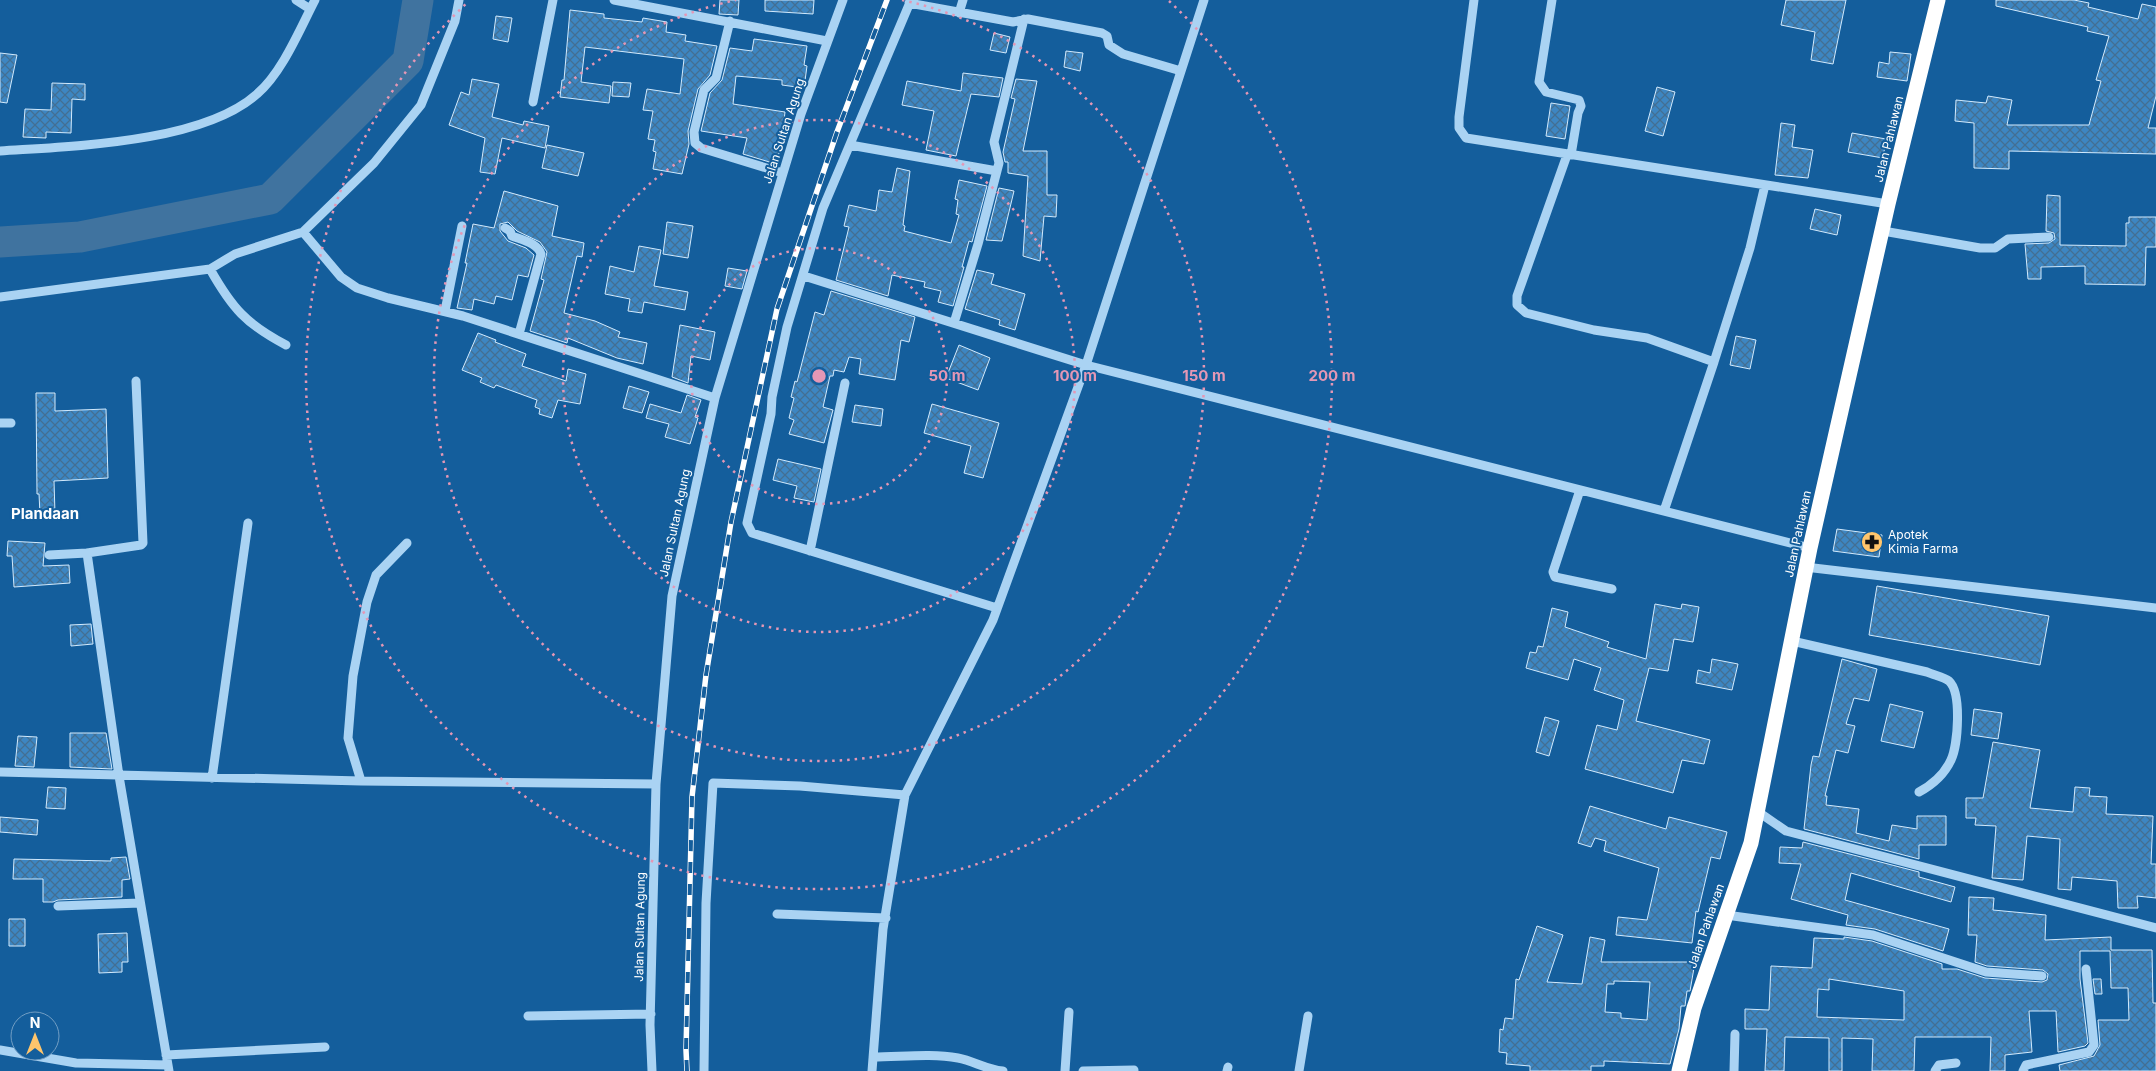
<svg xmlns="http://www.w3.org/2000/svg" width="2156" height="1071" viewBox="0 0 2156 1071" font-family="Inter,sans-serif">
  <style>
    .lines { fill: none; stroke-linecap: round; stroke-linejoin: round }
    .river { stroke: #40739f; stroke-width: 31 }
    .building { fill: url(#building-cross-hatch); stroke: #d2eafd; fill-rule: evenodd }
    .minor { stroke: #aad3f3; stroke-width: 9 }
    .highway { stroke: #fff; stroke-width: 15 }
    .rail-casing { stroke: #fff; stroke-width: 5.5 }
    .rail { stroke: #145e9c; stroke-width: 4; stroke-dasharray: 11; stroke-linecap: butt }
    .ring { fill: none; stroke: #e497b5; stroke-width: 2.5; stroke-dasharray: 2.5 5 }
    .labels { text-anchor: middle; stroke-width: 4; stroke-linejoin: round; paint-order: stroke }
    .street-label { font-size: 12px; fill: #fff; stroke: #145e9c }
    .poi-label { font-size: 12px; fill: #fff; stroke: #145e9c; text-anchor: start }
    .quarter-label { font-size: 15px; font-weight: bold; fill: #fff; stroke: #145e9c }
    .centre { fill: #e497b5; stroke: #145e9c; stroke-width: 2.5 }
    .ring-label { font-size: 15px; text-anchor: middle; font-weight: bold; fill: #e497b5; stroke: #145e9c; stroke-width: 4; stroke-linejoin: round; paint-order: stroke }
  </style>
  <defs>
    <pattern id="building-cross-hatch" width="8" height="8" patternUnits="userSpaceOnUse" patternTransform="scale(1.25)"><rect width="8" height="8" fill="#3d86c2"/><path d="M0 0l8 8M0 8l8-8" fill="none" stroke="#436f93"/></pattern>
  </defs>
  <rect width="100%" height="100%" fill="#145e9c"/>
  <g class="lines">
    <path class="river" d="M0,242L80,237L270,199L408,61L418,0"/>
  </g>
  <path class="building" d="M720,0H739L738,15L719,14Z
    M765,0H814L813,14L765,11Z
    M1786,0H1846L1833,64L1811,60L1815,32L1781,25Z
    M1996,0H2074L2089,3L2088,7L2138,19L2142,4L2156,7V96L2148,128H2156V154L2009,151V169L1974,168V123L1955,121L1956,100L1986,103L1988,96L2012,100L2007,125H2089L2101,81L2096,80L2109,36L2087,31L2088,27L1996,6Z
    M570,10L604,14V18L642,22L643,18L667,22L666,32L686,35L685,41L717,46L710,75L698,89L688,131L689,144L682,174L653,169L656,152L653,151L655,140L648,139L653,111L643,110L647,89L680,94L684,59L585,47L581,82L611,86L609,103L560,97L562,80H564Z
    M496,16L512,18L508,42L493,39Z
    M994,33L1010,37L1006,53L990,50Z
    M754,39L807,46L804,65L807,66L804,88L782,85V80L736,76L733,104L785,112L781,146L776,164L743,154L747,138L701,131L710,93L722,80L730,48L752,51Z
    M1066,51L1083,53L1080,71L1064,67Z
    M1890,52L1911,54L1907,81L1877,77L1879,62L1889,64Z
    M0,53L17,55L7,103L0,102Z
    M963,73L1003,78L999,97L971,94L956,156L926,150L934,111L902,105L907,81L961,91Z
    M472,79L499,84L492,117L523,125L524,121L549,126L545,148L502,138L495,174L480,172L485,138L449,125L461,92L469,95Z
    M1016,79L1037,81L1023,151H1047V195H1057L1056,217L1044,216L1040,261L1023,256L1028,176L1008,173V162H1005L1003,152L1015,99L1011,98Z
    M613,82L631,83L629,97L612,96Z
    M52,83L85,84V100L72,99L71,133L46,132V138L23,137L25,109L51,110Z
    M1657,87L1675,92L1663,136L1645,131Z
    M1551,103L1570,106L1565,139L1546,136Z
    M1781,123L1795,125L1792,147L1813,150L1808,178L1775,175Z
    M1852,133L1886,139L1883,158L1848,152Z
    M547,145L584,153L578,176L542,168Z
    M897,168L910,171L903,225L905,226L904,231L951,243L959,215L956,214L958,200L955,199L959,180L987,186L972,242L969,241L962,267H964L953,306L938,302L941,291L924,287L925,282L892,275L888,296L836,280L849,227L844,226L849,205L876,211L879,190L892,192Z
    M999,188L1014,191L1002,241L986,240Z
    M504,191L558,206L552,236L584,243L582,257L577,256L564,313L595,321L620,332L618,337L647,343L643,364L617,358L568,338L567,343L530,331L544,280L541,279L547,252L540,242L517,231L508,222L500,224V231L508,241L526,248L534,255L528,277L518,275L512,300L496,296L494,304L474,299L472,310L457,308L467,263H465L473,224L494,228Z
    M2047,195L2060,196V245L2126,246V223H2129V217H2156V247H2146L2145,285L2085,284V266L2041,267V279H2028L2025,244L2049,243L2055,239L2054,233L2046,231Z
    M1815,209L1841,215L1837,235L1810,229Z
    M667,222L693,226L688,258L663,254Z
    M639,246L661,250L654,286L688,292L685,310L644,302L642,313L628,311L630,299L605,294L610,266L634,272Z
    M728,268L747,271L742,289L725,286Z
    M977,270L994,274L991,284L1025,294L1015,330L999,325L1000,320L965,309Z
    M831,291L915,317L909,342L901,340L895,380L859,374L861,359L849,357L844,372L834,370L833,376H830L823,407L833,410L824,443L789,434L794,420L789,418L794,398L791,397L795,381L797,382L815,312L824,315Z
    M680,325L715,332L710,360L691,356L688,383L672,377Z
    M478,333L496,340L495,342L526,354L522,366L566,381L568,369L586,374L580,404L558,400L552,418L539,414L540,409L535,407L537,400L496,385L494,388L480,382L482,378L462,370Z
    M1736,336L1756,340L1750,369L1730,365Z
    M959,345L990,358L978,390L946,378Z
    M629,386L649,392L642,413L623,408Z
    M36,393H55V411L106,409L108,478L54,481L55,514H40L39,494H37Z
    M687,395L701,400L695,417L698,418L690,444L665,437L669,424L646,418L650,404L681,413Z
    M932,404L999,423L983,478L964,473L971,446L924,433Z
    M855,405L883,409L881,426L852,422Z
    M778,459L821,469L814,502L794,498L797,486L773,480Z
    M1837,529L1882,535L1879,557L1833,551Z
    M8,541L45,543L43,566L69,565L70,583L14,587L12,556H7Z
    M1877,586L2049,616L2040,665L1869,635Z
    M1655,604L1681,609L1682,604L1699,607L1693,642L1674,639L1668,671L1649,668L1636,721L1710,740L1704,764L1682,760L1673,793L1585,769L1597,725L1617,730L1624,700L1594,690L1601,668L1574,659L1568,680L1526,668L1530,652L1536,653L1538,646L1543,647L1552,608L1568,612L1565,627L1609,642L1607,647L1646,659Z
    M91,624L93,644L71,646L70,625Z
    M1712,659L1738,664L1732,690L1696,683L1698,670L1710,673Z
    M1842,659L1877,669L1869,701L1854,698L1846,724L1855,726L1848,753L1836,750L1825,796H1827L1826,805L1859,809L1856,833L1889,841L1892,825L1917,829V816H1946V845H1919V859L1804,829L1811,765L1813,756L1819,757Z
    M1890,704L1923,712L1914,748L1881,741Z
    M1974,709L2002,713L1998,739L1971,735Z
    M1545,717L1559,721L1549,756L1536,752Z
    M70,733H106L112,769L70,767Z
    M18,736L37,737L34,767L15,766Z
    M1993,742L2040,750L2030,808L2073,812L2075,787L2090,788L2089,796L2107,797L2106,814L2153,816L2151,864H2156V898L2137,896L2138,908H2118L2117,881L2072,877L2071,890L2058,889L2060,839L2027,836L2023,880L1992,878L1996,826L1975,825L1976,818H1966V798H1983Z
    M48,787L66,788L65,809L46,808Z
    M1590,806L1666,829L1669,817L1727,832L1720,859L1711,857L1698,912L1696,911L1692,943L1616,935L1618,917L1647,920L1659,868L1604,851L1606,841L1595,838L1591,847L1578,843Z
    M0,817L38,820L37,835L0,832Z
    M1803,842L1919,872V877L1955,887L1951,902L1851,873L1845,900L1949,929L1943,951L1875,929L1846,925L1848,915L1791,899L1801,864L1779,863L1780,847L1802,848Z
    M126,857L130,879L122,880V897L58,900L53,902H43V879H13L14,859L111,861V858Z
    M1969,897L1994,898L1993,910L2046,915L2045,940L2111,937V950H2152L2153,1003H2156V1071H2060L2059,1065L2094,1056L2100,1045L2098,1020H2129L2128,988H2111L2110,951H2080V979L2088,1043L2085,1046L2058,1052L2056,1011H2029L2032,1052L2005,1055V1071H1990L1991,1037H1915L1914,1071H1872L1873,1039L1842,1038V1071H1829V1038L1785,1037L1784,1071H1765L1767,1029H1745V1009L1769,1010L1771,966L1812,968L1814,938L1844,939V937L1872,941L1942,964V969H1957L1985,978L2042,982L2047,980L2048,974L2043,970L1987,966L1975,962L1977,935H1968ZM1829,979L1904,991V1020L1817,1017L1818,989L1829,990Z
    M9,919H25V946H9Z
    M1537,926L1563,935L1547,982L1582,984L1590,937L1605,940L1601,962H1695L1690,991H1687L1685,1006H1681L1679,1029L1670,1064L1604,1061V1066H1591V1071H1530V1066L1506,1064L1507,1053L1499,1052L1500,1029L1503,1030L1505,1018L1513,1019L1516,979L1519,980ZM1614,981L1650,982L1647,1020L1621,1018V1013L1605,1012L1607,984H1614Z
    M127,933L128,962H122V972L99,973L98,934Z
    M2093,979H2101L2102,994H2095Z"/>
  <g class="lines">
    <path class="minor" d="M296,0L310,9
      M614,0L827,41
      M911,0L823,208L787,327L772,397L771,414L747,523L752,533L997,608
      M1474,0L1459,117V128L1466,138L1888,204
      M1552,0L1539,82L1546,92L1579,100L1581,106L1578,113L1571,155
      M909,3L1013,22L1028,19L1102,33L1107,36L1109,45L1123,54L1181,71
      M959,13L963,0
      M730,21L716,78L704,90L694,132L695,143L701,148L783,173
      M533,102L553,0
      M850,145L997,171
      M0,151C73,146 202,143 257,94C282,73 300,29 315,0
      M1567,155L1517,296V305L1526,313L1594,330L1647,338L1714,362L1750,248L1765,185
      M505,228L510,231L512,236C522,240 538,243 541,254L519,334
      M1883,231L1980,248H1995L2008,239L2049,237
      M303,232L341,277L357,288L388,298L463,316L715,398
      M210,269C232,308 246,324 286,345
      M804,276L1086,365L1810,548
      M0,297L210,269L235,254L303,232L374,163L421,105L455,21L459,0
      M445,311L462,226
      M954,323L978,244L999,163L994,142L1024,19
      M136,381L143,543L141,545L87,553L119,776L169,1071
      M0,423H11
      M1580,490L1553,572L1555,577L1612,589
      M1664,511L1714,362
      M810,551L845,383
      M49,555L87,553
      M1805,567L2156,608
      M1792,641L1927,672C1933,675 1944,677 1949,681C1962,693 1958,745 1951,760C1944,775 1932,785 1919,792
      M0,772L361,781L656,784
      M212,778L248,523
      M361,781L348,738L353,676L367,602L376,575L407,543
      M1757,811L1786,831L2156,928
      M58,906L140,903
      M777,914L886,918
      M1726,915L1873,935L1986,972L2042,976
      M528,1016L651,1014
      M0,1050L76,1063L168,1065
      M166,1055L325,1047
      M873,1057C901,1057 931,1053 958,1058C974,1061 987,1070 1003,1071
      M652,1071L650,1025L656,784L672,596L715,398L801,114L843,0
      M704,1071L706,903L713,783L800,786L905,795
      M872,1071L883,929L905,795L993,620L1086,365L1204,0
      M1065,1071L1069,1012
      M1083,1071L1134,1070
      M1227,1071L1228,1067
      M1299,1071L1308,1016
      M1734,1071L1735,1034
      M1935,1071L1939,1065L1956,1063
      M2023,1071L2026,1065L2089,1052L2094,1045L2086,969"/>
    <path class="highway" d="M1679,1071L1694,1008L1751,843L1810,548L1888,204L1938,0"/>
    <g class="rail-casing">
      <path id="rail" d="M687,1071L686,1050L692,797L706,675L731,522L777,309L837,132L887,0"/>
    </g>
    <use href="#rail" class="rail"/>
  </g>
  <g class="ring">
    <circle cx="819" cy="376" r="128"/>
    <circle cx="819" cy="376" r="256"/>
    <path d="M902 0A385 385 0 1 1 736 0"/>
    <path d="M1169 1A513 513 0 1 1 469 1"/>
  </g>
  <defs>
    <g id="pharmacy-disc" transform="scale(1.125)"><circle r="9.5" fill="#ffc56c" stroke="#145e9c"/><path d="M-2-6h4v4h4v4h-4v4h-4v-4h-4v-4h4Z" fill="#111"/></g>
  </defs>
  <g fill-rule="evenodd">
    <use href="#pharmacy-disc" x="1872" y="542"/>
  </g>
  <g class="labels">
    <g class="street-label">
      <text transform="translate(784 131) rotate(-72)" y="4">Jalan Sultan Agung</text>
      <text transform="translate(1889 139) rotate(-76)" y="4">Jalan Pahlawan</text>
      <text transform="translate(675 523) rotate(-78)" y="4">Jalan Sultan Agung</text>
      <text transform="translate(1798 534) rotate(-78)" y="4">Jalan Pahlawan</text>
      <text transform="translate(1706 926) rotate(-71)" y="4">Jalan Pahlawan</text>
      <text transform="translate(640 927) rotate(-89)" y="4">Jalan Sultan Agung</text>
    </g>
    <g class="poi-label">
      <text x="1888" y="539">Apotek<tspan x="1888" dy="14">Kimia Farma</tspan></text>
    </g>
    <g class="quarter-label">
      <text x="45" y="519">Plandaan</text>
    </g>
  </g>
  <circle cx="819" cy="376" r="8" class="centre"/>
  <g class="ring-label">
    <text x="947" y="381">50 m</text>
    <text x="1075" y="381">100 m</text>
    <text x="1204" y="381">150 m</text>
    <text x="1332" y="381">200 m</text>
  </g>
  <g transform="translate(35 1036)"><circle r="24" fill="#145e9c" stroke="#729ec4"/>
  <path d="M0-4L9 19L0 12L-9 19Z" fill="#ffc56c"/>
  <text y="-8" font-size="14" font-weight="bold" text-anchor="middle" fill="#ffffff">N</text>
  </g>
</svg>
